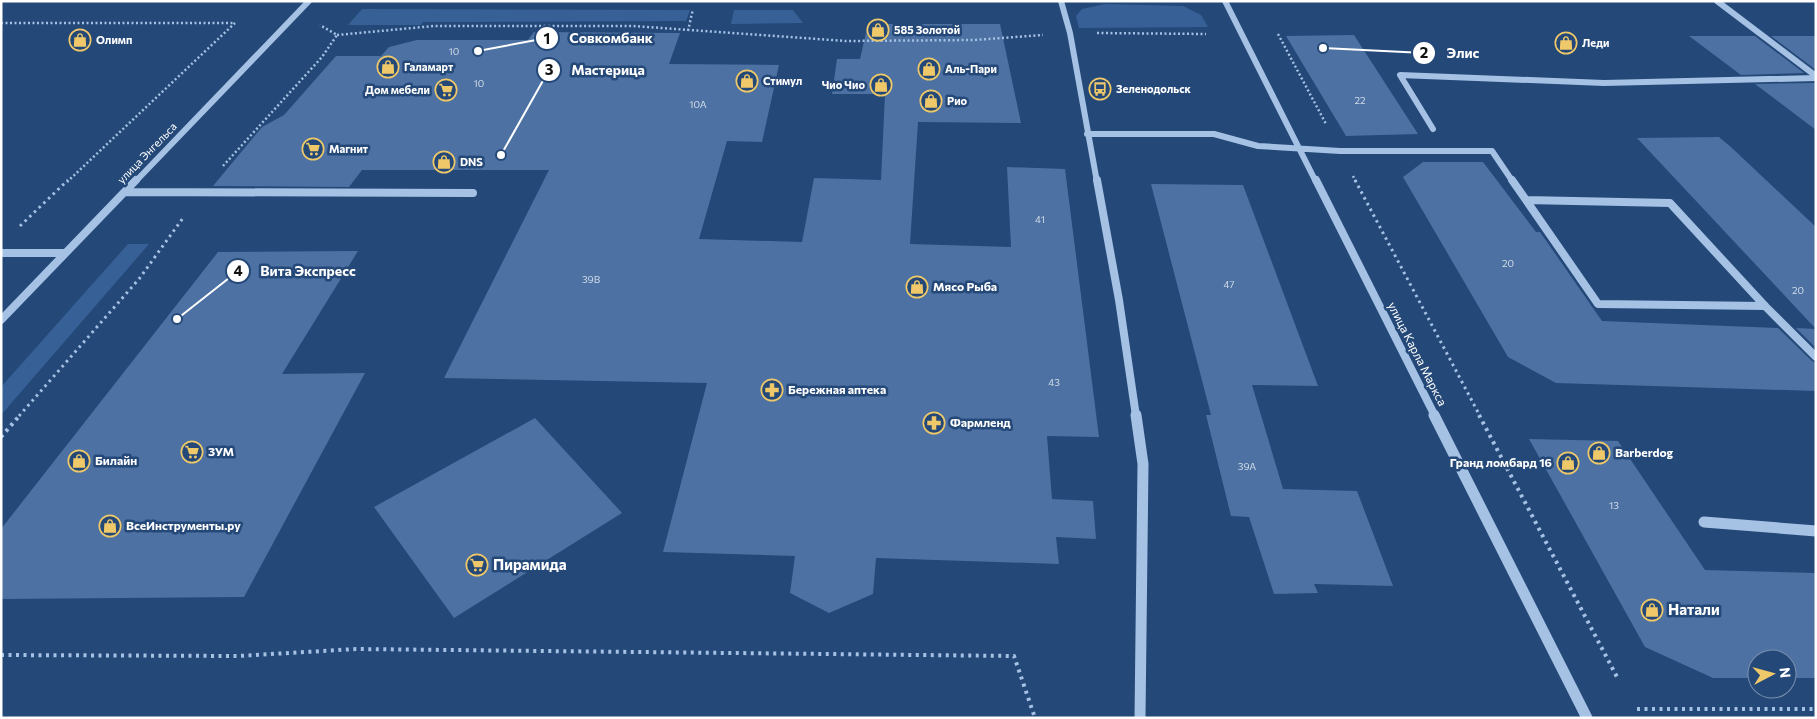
<svg xmlns="http://www.w3.org/2000/svg" width="1817" height="719" viewBox="0 0 1817 719" font-family="Commissioner,sans-serif">
  <style>
    .green { fill: #376196 }
    .building { fill: #4c71a2 }
    .lines { fill: none; stroke-linecap: round; stroke-linejoin: round }
    .path-far2 { stroke: #a5c1e4; stroke-width: 2.5; stroke-dasharray: 2 2.5; stroke-linecap: butt }
    .path-far1 { stroke: #a5c1e4; stroke-width: 3; stroke-dasharray: 2.5 4; stroke-linecap: butt }
    .path { stroke: #a5c1e4; stroke-width: 4; stroke-dasharray: 3 4.5; stroke-linecap: butt }
    .minor-far2 { stroke: #a5c1e4; stroke-width: 6 }
    .minor-far1 { stroke: #a5c1e4; stroke-width: 8 }
    .minor { stroke: #a5c1e4; stroke-width: 11 }
    .labels { text-anchor: middle; stroke-width: 5; stroke-linejoin: round; paint-order: stroke }
    .number-label { font-size: 10px; fill: #d2dce8 }
    .far-poi-label { font-size: 11px; font-weight: bold; fill: #fff; stroke: #244878; text-anchor: start }
    .far-street-label { font-size: 11px; fill: #fff; stroke: #244878 }
    .poi-label { font-size: 12px; font-weight: bold; fill: #fff; stroke: #244878; text-anchor: start }
    .street-label { font-size: 12px; fill: #fff; stroke: #244878 }
    .near-poi-label { font-size: 15px; font-weight: bold; fill: #fff; stroke: #244878; text-anchor: start }
    .leader { fill: none; stroke: #fff; stroke-width: 2 }
    .callout-dot { fill: #fff; stroke: #244878; stroke-width: 2 }
    .mark-label { font-size: 15px; text-anchor: middle; font-weight: bold; fill: #111 }
    .callout-label { font-size: 14px; text-anchor: middle; font-weight: bold; fill: #fff; stroke: #244878; stroke-width: 5; stroke-linejoin: round; paint-order: stroke }
  </style>
  <rect width="100%" height="100%" fill="#244878"/>
  <path class="green" d="M1105,4L1183,6L1201,15L1208,27L1079,28L1076,16L1082,9Z
    M362,9L690,10L686,21L423,22L421,25H348Z
    M734,10H793L803,23L731,24Z
    M128,244H149L1,415V387Z"/>
  <path class="building" d="M868,24H1000L1021,123L918,122L910,244L1011,247L1007,167L1065,169L1099,437L1047,436L1052,499L1093,501L1096,539L1056,537L1059,564L876,558L873,594L829,613L790,593L795,556L663,552L707,383L444,378L549,170H362L349,187L213,186L262,127L284,115L336,56H381L389,47L417,40H528L534,32L680,33L669,64L779,65L762,142L727,141L699,239L802,242L814,178L881,180L885,94H832L837,59H860Z
    M1354,35L1418,134L1346,136L1286,36Z
    M1689,36H1755L1804,73L1741,75Z
    M1771,36H1816V70Z
    M1816,83V130L1755,84Z
    M1719,137L1732,148L1816,227V329L1637,138Z
    M1423,162H1483L1536,232H1540L1602,321L1778,328L1812,361L1816,363V391L1556,383L1508,357L1403,177Z
    M1151,184L1243,185L1318,386L1252,385L1283,489L1357,491L1393,586L1314,584L1318,593L1274,594L1249,517L1231,516L1206,415H1211Z
    M358,251L282,374L365,373L244,597L1,599V529L218,252Z
    M1796,328L1816,329V348Z
    M535,418L622,513L454,618L374,507Z
    M1529,439L1618,441L1705,570L1816,573V678H1787V659H1757V678H1713L1645,647Z"/>
  <g class="lines">
    <path class="path-far2" d="M1,23H234
      M688,31L693,9
      M1097,33L1206,34
      M1278,34L1326,124
      M337,35L434,26H633L846,41L974,40L1043,35
      M223,166L322,57L337,35L320,25
      M1353,176L1356,182
      M67,182L235,23"/>
    <path class="path-far1" d="M1355,180L1480,416
      M20,226L68,180
      M19,416L139,279L183,218"/>
    <path class="path" d="M1479,415L1617,677
      M1,437L20,415
      M1,655L238,656L356,649L1014,656L1035,718
      M1637,709H1816"/>
    <path class="minor-far2" d="M1061,1L1070,33L1097,182
      M1225,1L1316,182
      M1717,1L1816,76
      M1433,129L1400,75L1604,83L1816,78
      M1087,134H1214L1258,146L1340,151H1492L1513,182
      M135,182L309,1"/>
    <path class="minor-far1" d="M1097,180L1119,300L1136,416
      M1316,180L1435,416
      M1512,180L1526,200L1670,203L1765,306L1816,357
      M125,192L473,193
      M1526,200L1598,304L1765,306
      M1,253H65
      M1,320L136,180"/>
    <path class="minor" d="M1136,415L1143,464L1140,718
      M1434,415L1587,718
      M1704,522L1816,531"/>
  </g>
  <defs>
    <g id="shop-ring" transform="scale(1.125)"><circle r="9.5" fill="#244878" stroke="#eec869" stroke-width="1.5"/><path d="M-5-2.5h2.3a2.7 3.5 0 0 1 5.4 0H5L5.5 6h-11ZM-1.5-2.5h3a1.5 2.3 0 0 0-3 0Z" fill="#eec869"/></g>
    <g id="bus-ring" transform="scale(1.125)"><circle r="9.5" fill="#244878" stroke="#eec869" stroke-width="1.5"/><path d="M-5-6H5V4H4V6H2V4H-2V6H-4V4H-5ZM-3.5-4V0h7V-4ZM-3.5 1.2v1.5H-2V1.2ZM2 1.2v1.5H3.5V1.2Z" fill="#eec869"/></g>
    <g id="supermarket-ring" transform="scale(1.125)"><circle r="9.5" fill="#244878" stroke="#eec869" stroke-width="1.5"/><path d="M-6-5.5h2.5l.6 2H6L4.5 2H-2.5L-4.4-4H-6ZM-1.5 3.2a1.3 1.3 0 1 0 .1 0ZM3 3.2a1.3 1.3 0 1 0 .1 0Z" fill="#eec869"/></g>
    <g id="pharmacy-ring" transform="scale(1.125)"><circle r="9.5" fill="#244878" stroke="#eec869" stroke-width="1.5"/><path d="M-2-6h4v4h4v4h-4v4h-4v-4h-4v-4h4Z" fill="#eec869"/></g>
  </defs>
  <g fill-rule="evenodd">
    <use href="#shop-ring" x="878" y="30"/>
    <use href="#shop-ring" x="80" y="40"/>
    <use href="#shop-ring" x="1566" y="43"/>
    <use href="#shop-ring" x="388" y="67"/>
    <use href="#shop-ring" x="929" y="69"/>
    <use href="#shop-ring" x="747" y="81"/>
    <use href="#shop-ring" x="881" y="85"/>
    <use href="#bus-ring" x="1100" y="89"/>
    <use href="#supermarket-ring" x="446" y="90"/>
    <use href="#shop-ring" x="931" y="101"/>
    <use href="#supermarket-ring" x="313" y="149"/>
    <use href="#shop-ring" x="444" y="162"/>
    <use href="#shop-ring" x="917" y="287"/>
    <use href="#pharmacy-ring" x="772" y="390"/>
    <use href="#pharmacy-ring" x="934" y="423"/>
    <use href="#supermarket-ring" x="192" y="452"/>
    <use href="#shop-ring" x="1599" y="453"/>
    <use href="#shop-ring" x="79" y="461"/>
    <use href="#shop-ring" x="1568" y="463"/>
    <use href="#shop-ring" x="110" y="526"/>
    <use href="#supermarket-ring" x="477" y="565"/>
    <use href="#shop-ring" x="1652" y="610"/>
  </g>
  <g class="labels">
    <g class="number-label">
      <text x="454" y="55">10</text>
      <text x="479" y="87">10</text>
      <text x="1360" y="104">22</text>
      <text x="698" y="108">10А</text>
      <text x="1040" y="223">41</text>
      <text x="1508" y="267">20</text>
      <text x="591" y="283">39В</text>
      <text x="1229" y="288">47</text>
      <text x="1798" y="294">20</text>
      <text x="1054" y="386">43</text>
      <text x="1247" y="470">39А</text>
      <text x="1614" y="509">13</text>
    </g>
    <g class="far-poi-label">
      <text x="894" y="34">585 Золотой</text>
      <text x="96" y="44">Олимп</text>
      <text x="1582" y="47">Леди</text>
      <text x="404" y="71">Галамарт</text>
      <text x="945" y="73">Аль-Пари</text>
      <text x="763" y="85">Стимул</text>
      <text x="865" y="89" text-anchor="end">Чио Чио</text>
      <text x="1116" y="93">Зеленодольск</text>
      <text x="430" y="94" text-anchor="end">Дом мебели</text>
      <text x="947" y="105">Рио</text>
      <text x="329" y="153">Магнит</text>
      <text x="460" y="166">DNS</text>
    </g>
    <g class="far-street-label">
      <text transform="translate(147 153) rotate(-46)" y="4">улица Энгельса</text>
    </g>
    <g class="poi-label">
      <text x="933" y="291">Мясо Рыба</text>
      <text x="788" y="394">Бережная аптека</text>
      <text x="950" y="427">Фармленд</text>
      <text x="208" y="456">ЗУМ</text>
      <text x="1615" y="457">Barberdog</text>
      <text x="95" y="465">Билайн</text>
      <text x="1552" y="467" text-anchor="end">Гранд ломбард 16</text>
      <text x="126" y="530">ВсеИнструменты.ру</text>
    </g>
    <g class="street-label">
      <text transform="translate(1417 354) rotate(63)" y="4">улица Карла Маркса</text>
    </g>
    <g class="near-poi-label">
      <text x="493" y="570">Пирамида</text>
      <text x="1668" y="615">Натали</text>
    </g>
  </g>
  <path class="leader" d="M478 51L547 38M1323 48L1424 53M501 155L549 70M177 319L238 271"/>
  <g class="callout-dot">
    <circle cx="478" cy="51" r="5"/>
    <circle cx="1323" cy="48" r="5"/>
    <circle cx="501" cy="155" r="5"/>
    <circle cx="177" cy="319" r="5"/>
    <circle cx="547" cy="38" r="12"/>
    <circle cx="1424" cy="53" r="12"/>
    <circle cx="549" cy="70" r="12"/>
    <circle cx="238" cy="271" r="12"/>
  </g>
  <g class="mark-label">
    <text x="547" y="44">1</text>
    <text x="1424" y="58">2</text>
    <text x="549" y="75">3</text>
    <text x="238" y="276">4</text>
  </g>
  <g class="callout-label">
    <text x="611" y="43">Совкомбанк</text>
    <text x="1463" y="58">Элис</text>
    <text x="608" y="75">Мастерица</text>
    <text x="308" y="276">Вита Экспресс</text>
  </g>
  <rect width="1817" height="719" fill="none" stroke="#ffffff" stroke-width="5"/>
  <g transform="translate(1772 674) rotate(84)"><circle r="24" fill="#244878" stroke="#7c91ae"/>
  <path d="M0-4L9 19L0 12L-9 19Z" fill="#eec869"/>
  <text y="-8" font-size="14" font-weight="bold" text-anchor="middle" fill="#ffffff">N</text>
  </g>
</svg>
